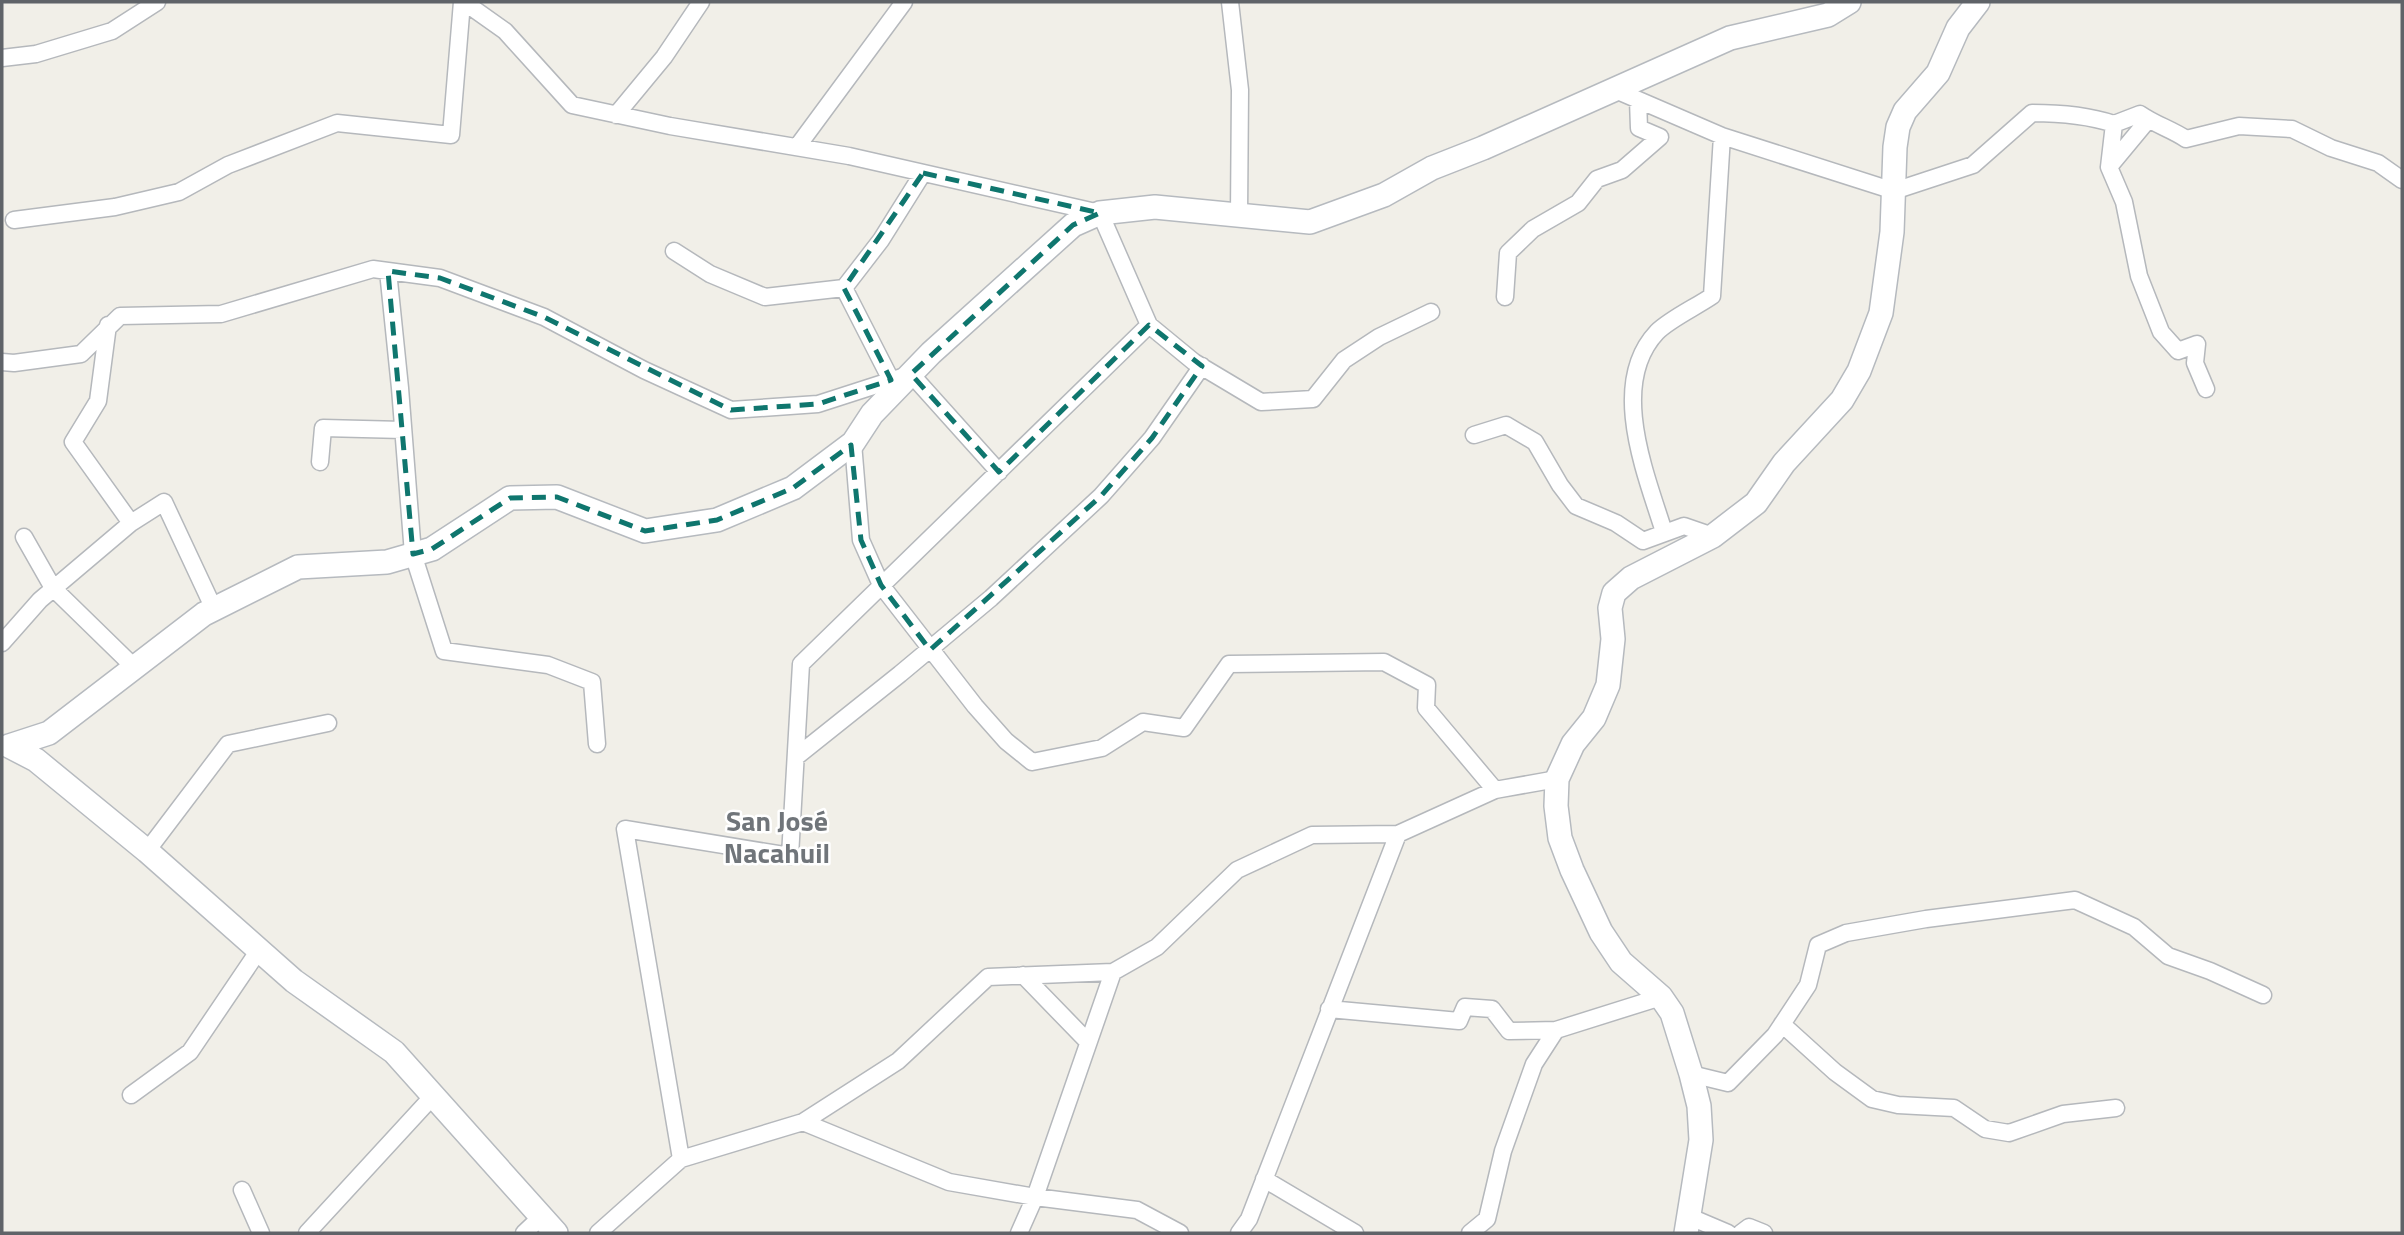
<svg xmlns="http://www.w3.org/2000/svg" width="2404" height="1235" viewBox="0 0 2404 1235" font-family="'Titillium Web',sans-serif">
  <style>
    .lines { fill: none; stroke-linecap: round; stroke-linejoin: round }
    .street-casing { stroke: #b5b8bc; stroke-width: 19 }
    .secondary-casing { stroke: #b6babf; stroke-width: 26 }
    .street { stroke: #fff; stroke-width: 16 }
    .secondary { stroke: #fff; stroke-width: 23 }
    .marked { fill: none; stroke: #0f766e; stroke-width: 5; stroke-dasharray: 14 9; stroke-linejoin: round }
    .labels { text-anchor: middle; stroke-width: 5; stroke-linejoin: round; paint-order: stroke }
    .district-label { font-size: 28px; font-weight: bold; fill: #70757a; stroke: #fff }
  </style>
  <rect width="100%" height="100%" fill="#f1efe8"/>
  <g class="lines">
    <g class="street-casing">
      <path id="street" d="M464,2L505,31L572,105L670,126L849,156L1100,213L1149,325L801,664L790,856L625,829L681,1159
        M1230,2L1240,90L1239,215
        M2,58L36,54L112,31L157,2
        M1613,89L1722,136L1894,191L1973,165L2032,113C2061,113 2087,115 2114,124L2140,114C2156,125 2171,129 2186,139L2239,126L2292,129L2331,148L2378,163L2402,180
        M616,115L664,57L701,2
        M2148,120L2109,167L2124,202L2139,276L2161,332L2178,351L2197,344L2195,363L2206,389
        M797,147L904,2
        M2109,167L2114,124
        M14,220L115,207L179,192L228,165L337,123L451,135L462,2
        M674,251L710,274L765,297L844,288L881,240L923,173
        M388,271L400,388L413,554L444,651L548,665L592,682L597,744
        M844,288L891,380
        M1505,297L1508,253L1533,229L1578,203L1597,179L1622,170L1660,137L1639,128L1638,100
        M108,325L98,401L73,442L131,523L164,502L214,609
        M1149,325L1194,362L1261,402L1313,399L1344,360L1379,337L1431,312
        M2,362L14,363L81,354L120,316L221,314L373,269L440,278L544,317L644,370L731,410L818,404L911,374L999,472
        M1474,435L1506,425L1535,442L1560,485L1576,506L1616,523L1643,541L1684,526L1713,536
        M853,443L861,540L881,585L975,706L1006,741L1032,762L1102,748L1143,722L1184,728L1229,664L1384,662L1427,685L1426,708L1495,790
        M320,462L323,428L403,430
        M1664,532C1646,474 1608,384 1657,332C1670,319 1696,307 1712,296L1722,136
        M24,537L53,588L134,667
        M2,643L40,600L131,523
        M796,757L900,674L991,598L1101,496L1152,438L1202,366
        M147,851L228,744L328,723
        M1023,975L1088,1042
        M1329,1009L1459,1021L1465,1007L1492,1009L1509,1031L1556,1030
        M1782,1024L1835,1072L1872,1099L1898,1105L1954,1108L1985,1129L2009,1133L2063,1114L2116,1108
        M1691,1074L1728,1083L1775,1035L1808,985L1818,945L1846,933L1926,919L2075,900L2134,927L2168,956L2210,971L2263,995
        M131,1095L190,1052L259,950
        M803,1122L949,1182L1035,1197L1137,1210L1180,1233
        M1264,1179L1355,1233
        M242,1190L261,1233
        M1688,1216L1728,1233
        M307,1233L433,1096
        M524,1233L541,1217
        M598,1233L681,1159L803,1122L898,1061L988,977L1113,972L1157,947L1237,870L1312,835L1398,834
        M1019,1233L1035,1197L1113,972
        M1239,1233L1249,1219L1398,834L1495,790L1557,779
        M1470,1233L1487,1219L1503,1151L1534,1064L1556,1030L1661,997
        M1741,1233L1749,1227L1764,1233"/>
    </g>
    <g class="secondary-casing">
      <path id="secondary" d="M9,746L49,733L204,614L298,567L387,562L432,549L510,498L557,497L645,531L717,520L793,488L853,443L872,414L931,353L1073,225L1100,213L1155,207L1310,222L1384,195L1432,168L1483,148L1730,38L1828,15L1849,2
        M9,746L36,760L147,851L294,981L394,1052L556,1233
        M1686,1233L1701,1140L1699,1106L1691,1074L1672,1013L1661,997L1621,962L1601,932L1572,870L1560,838L1556,806L1557,779L1573,744L1594,718L1608,685L1613,639L1610,608L1614,593L1631,578L1713,536L1756,503L1784,463L1842,400L1859,371L1881,313L1892,232L1895,147L1898,127L1905,111L1938,73L1958,28L1978,2"/>
    </g>
    <use href="#street" class="street"/>
    <use href="#secondary" class="secondary"/>
  </g>
  <path class="marked" d="M923,173L1100,213L1073,225L911,374L999,472L1149,325L1202,366L1152,438L1101,496L930,650L881,585L861,540L851,445L793,488L717,520L645,531L557,497L510,498L432,549L413,554L388,271L440,278L544,317L731,410L818,404L891,380L844,288Z"/>
  <g class="labels">
    <g class="district-label">
      <text x="777" y="831">San José<tspan x="777" dy="32">Nacahuil</tspan></text>
    </g>
  </g>
  <rect width="2404" height="1235" fill="none" stroke="#5f6368" stroke-width="7"/>
</svg>
